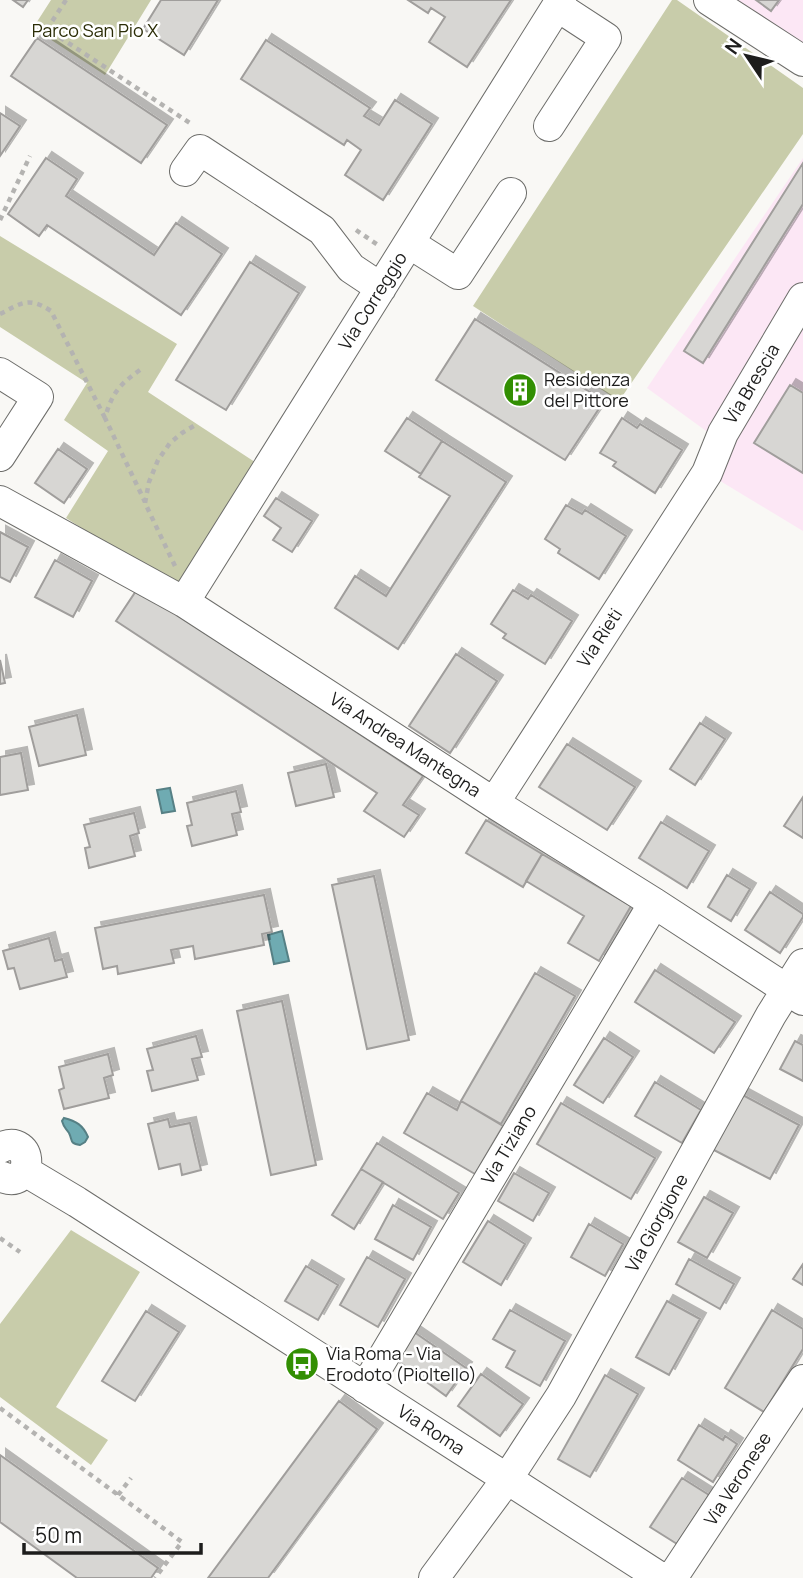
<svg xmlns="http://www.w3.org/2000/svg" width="803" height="1578" viewBox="0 0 803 1578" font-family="Manrope,sans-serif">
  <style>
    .industrial { fill: #fce7f5 }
    .green { fill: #c8ccaa }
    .water { fill: #6fabb2; stroke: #568085; stroke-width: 2 }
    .building { fill: #d7d6d3; stroke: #a09e9c; stroke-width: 2; filter: url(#shadow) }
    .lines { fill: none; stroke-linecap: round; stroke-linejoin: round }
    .minor-casing { stroke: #6d6d6a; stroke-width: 32 }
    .path { stroke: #b4b3b1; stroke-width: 4.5; stroke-dasharray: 5 5; stroke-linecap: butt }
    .minor { stroke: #fff; stroke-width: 30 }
    .labels { text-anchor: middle; stroke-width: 5; stroke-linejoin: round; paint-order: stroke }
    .park-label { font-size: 18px; fill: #2b2d07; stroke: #fff }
    .street-label { font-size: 18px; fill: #1d1d1c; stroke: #fff }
    .poi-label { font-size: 18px; fill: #1d1d1c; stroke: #fff; text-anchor: start }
  </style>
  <defs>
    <filter id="shadow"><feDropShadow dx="6" dy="-6" stdDeviation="0" flood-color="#0004"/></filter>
  </defs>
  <rect width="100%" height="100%" fill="#f9f8f5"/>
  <path class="industrial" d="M734,0H803V47Z
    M803,158V531L707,473L724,444L647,388Z"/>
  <path class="green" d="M51,0H151L105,75L33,28Z
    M672,0H677L803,88V134L619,401L473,306Z
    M0,236L177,344L148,392L258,464L180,591L66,518L108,451L64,420L87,383L0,327Z
    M71,1230L140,1272L56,1407L108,1440L91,1465L0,1397V1324Z"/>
  <path class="water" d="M170,788L175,811L162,813L157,790Z
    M282,931L289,961L274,964L268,935Z
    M64,1118C76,1121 83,1125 88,1137L85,1142L80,1145C69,1143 73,1141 69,1133C65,1127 64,1128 62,1121Z"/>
  <path class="building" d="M13,0H28L23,7Z
    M161,0H218L184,55L143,29Z
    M408,0H511L467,67L429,42L445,17L431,8L428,13Z
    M756,0H779L771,11Z
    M37,38L167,125L141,163L11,76Z
    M266,40L370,108L364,116L379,125L395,100L432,124L383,200L345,175L361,150L347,140L344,145L241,79Z
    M0,113L20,126L0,156Z
    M46,158L77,179L66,196L154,255L176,223L222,254L181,315L47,225L39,236L8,214Z
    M803,163V204L703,363L684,351Z
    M250,262L299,293L226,410L176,380Z
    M475,319L604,401L565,460L436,380Z
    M790,385L803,393V473L754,443Z
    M407,418L442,441L421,474L385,451Z
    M622,418L637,428L640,424L682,450L655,493L613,466L616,462L600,453Z
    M442,441L506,482L398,649L335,608L355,576L386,596L450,496L419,477Z
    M58,449L87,469L64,503L35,483Z
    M276,498L312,521L292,552L273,540L281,528L264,516Z
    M566,505L582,514L585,510L626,536L599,579L558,553L560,549L545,539Z
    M0,532L28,547L10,582L0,577Z
    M55,560L92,581L73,617L35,597Z
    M138,588L423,776L403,805L419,815L404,837L364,811L377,793L116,621Z
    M513,590L528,599L531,595L572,621L545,664L503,638L506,634L491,624Z
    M456,654L497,681L450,753L409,726Z
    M0,660L5,683L0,684Z
    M77,715L86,755L39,766L29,727Z
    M700,723L725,739L695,785L670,769Z
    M567,744L635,787L607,830L539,787Z
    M21,753L28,790L0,795V757Z
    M326,764L334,797L296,806L288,773Z
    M236,791L241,812L232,814L237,835L192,846L187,826L192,825L187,803Z
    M803,797V838L784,826Z
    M134,813L139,833L130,836L135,856L89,868L85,848L90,847L84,825Z
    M486,820L542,854L523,887L466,853Z
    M661,822L709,851L687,888L639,858Z
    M542,854L631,906L599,961L568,943L584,916L526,881Z
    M727,875L750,889L731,921L708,907Z
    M374,876L409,1040L367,1049L332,885Z
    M770,892L803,914V917L780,953L745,930Z
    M264,895L272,932L262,934L264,945L195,959L193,946L171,950L174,963L118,974L117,966L103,969L95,928Z
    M49,938L55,961L62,959L67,977L20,989L14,968L8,969L3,951Z
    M655,970L735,1022L714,1053L635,1002Z
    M535,973L575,996L501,1124L461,1101Z
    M282,1001L316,1165L271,1175L237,1011Z
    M196,1036L202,1057L192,1059L198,1080L152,1091L147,1071L153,1070L147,1049Z
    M604,1038L633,1057L603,1103L574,1085Z
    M795,1041L803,1045V1081L780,1069Z
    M108,1054L113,1075L104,1078L109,1098L64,1109L59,1090L64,1088L59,1067Z
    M655,1082L701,1110L682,1143L635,1116Z
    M427,1093L457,1110L461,1101L503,1126L475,1174L404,1133Z
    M739,1093L799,1125L770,1179L710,1148Z
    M561,1103L655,1158L631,1199L537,1144Z
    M168,1119L170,1127L190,1123L201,1170L182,1175L180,1164L159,1169L148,1124Z
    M377,1143L459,1193L443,1219L361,1169Z
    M361,1169L383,1182L354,1229L332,1215Z
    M514,1173L549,1193L533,1221L498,1201Z
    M704,1197L733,1213L707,1258L678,1242Z
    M393,1205L431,1227L413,1260L375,1239Z
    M488,1221L525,1244L501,1285L463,1262Z
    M589,1224L623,1244L605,1276L571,1257Z
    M367,1257L405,1279L378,1327L340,1305Z
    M689,1259L734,1284L720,1309L676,1284Z
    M803,1264V1285L793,1279Z
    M306,1266L338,1285L318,1320L285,1301Z
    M667,1301L700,1319L669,1375L636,1357Z
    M510,1310L565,1341L540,1386L506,1367L515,1351L493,1339Z
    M772,1310L803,1329V1349L764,1412L725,1388Z
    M146,1311L179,1332L135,1401L102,1381Z
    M414,1332L466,1368L446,1396L395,1359Z
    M481,1374L523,1404L500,1436L458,1406Z
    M605,1375L638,1394L590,1477L558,1459Z
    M339,1401L377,1429L268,1578H208Z
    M699,1425L723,1440L725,1436L737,1444L713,1482L678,1460Z
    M0,1455L158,1568L151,1578H77L0,1522Z
    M682,1478L709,1495L677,1544L650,1527Z"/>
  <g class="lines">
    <g class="minor-casing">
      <path id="minor" d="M709,0L803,61
        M549,126L606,38L557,6
        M185,171L200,150L322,230L351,268L381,288
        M409,243L458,274L511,193
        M0,373L38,397L0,456
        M0,501L184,602L494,803L654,903L803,1000
        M184,602L561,0
        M494,803L707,473L723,433L803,298
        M0,1148C35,1131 35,1193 0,1176
        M25,1171L77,1202L661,1578
        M365,1388L654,903
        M434,1578L507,1479L561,1396L771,1015L803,964
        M672,1578L803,1380"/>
    </g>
    <path class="path" d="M66,0L47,29L193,125
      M0,220L30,156
      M356,230L378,245
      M0,314C22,303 28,296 51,311L105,418
      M140,370C119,385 112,393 105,418L145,502
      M175,566L145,503L149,482L158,460L170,443L182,433L197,424
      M0,1238L20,1252
      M0,1408L182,1542L155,1578
      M118,1495L131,1478"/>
    <use href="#minor" class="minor"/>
  </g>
  <defs>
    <g id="building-disc" transform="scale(1.75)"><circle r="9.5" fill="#328f02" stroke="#fff"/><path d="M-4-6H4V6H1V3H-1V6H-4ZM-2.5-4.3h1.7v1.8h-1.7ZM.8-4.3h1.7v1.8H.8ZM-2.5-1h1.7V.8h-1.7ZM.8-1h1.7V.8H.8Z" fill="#fff"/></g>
    <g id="bus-disc" transform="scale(1.75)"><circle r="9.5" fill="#328f02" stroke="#fff"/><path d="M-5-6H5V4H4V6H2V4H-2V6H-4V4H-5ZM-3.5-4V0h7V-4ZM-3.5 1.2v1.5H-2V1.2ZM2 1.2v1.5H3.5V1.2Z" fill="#fff"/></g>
  </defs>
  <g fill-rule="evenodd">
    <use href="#building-disc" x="520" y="390"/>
    <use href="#bus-disc" x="302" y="1364"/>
  </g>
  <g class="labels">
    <g class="park-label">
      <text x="95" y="37">Parco San Pio X</text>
    </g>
    <g class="street-label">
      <text transform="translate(373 301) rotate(-58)" y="6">Via Correggio</text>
      <text transform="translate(752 384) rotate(-59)" y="6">Via Brescia</text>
      <text transform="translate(600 638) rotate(-57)" y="6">Via Rieti</text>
      <text transform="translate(405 745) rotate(33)" y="6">Via Andrea Mantegna</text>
      <text transform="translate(509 1145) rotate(-59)" y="6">Via Tiziano</text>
      <text transform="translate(657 1223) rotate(-61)" y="6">Via Giorgione</text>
      <text transform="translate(431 1430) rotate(33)" y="6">Via Roma</text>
      <text transform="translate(738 1479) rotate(-57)" y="6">Via Veronese</text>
    </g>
    <g class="poi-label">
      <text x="544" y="386">Residenza<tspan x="544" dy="21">del Pittore</tspan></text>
      <text x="326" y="1360">Via Roma - Via<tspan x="326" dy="21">Erodoto (Pioltello)</tspan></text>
    </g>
  </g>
  <g transform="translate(747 56) rotate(305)" stroke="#ffffff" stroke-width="5" paint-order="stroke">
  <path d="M0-5L12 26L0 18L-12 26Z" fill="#1d1d1c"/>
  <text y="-10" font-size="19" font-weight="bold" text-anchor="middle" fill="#1d1d1c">N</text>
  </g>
  <path d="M24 1543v10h177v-10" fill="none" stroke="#1d1d1c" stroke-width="3.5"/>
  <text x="35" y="1543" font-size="21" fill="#1d1d1c" stroke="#ffffff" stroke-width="5" paint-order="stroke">50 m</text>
</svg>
